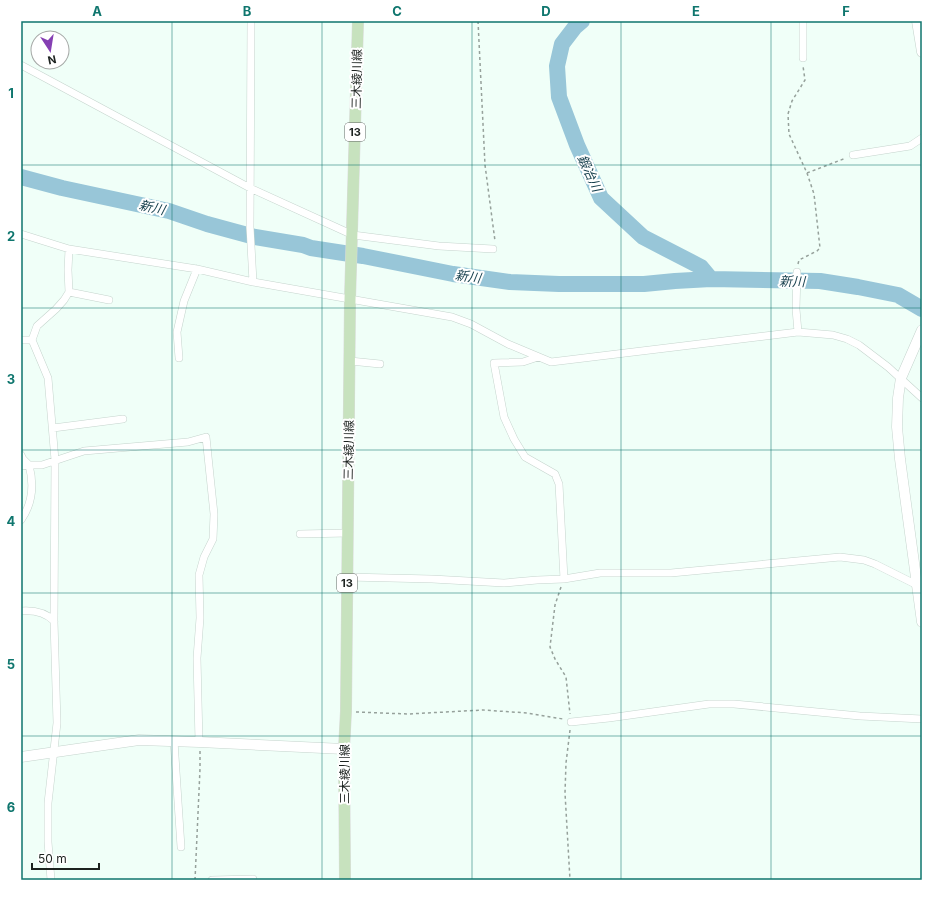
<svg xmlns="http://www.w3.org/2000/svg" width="943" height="901" viewBox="0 0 943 901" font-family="Inter,'Noto Sans JP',sans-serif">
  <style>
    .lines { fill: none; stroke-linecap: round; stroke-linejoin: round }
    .river { stroke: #98c6d8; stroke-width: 16 }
    .street-casing { stroke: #c5d4cd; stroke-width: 8 }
    .secondary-casing { stroke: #c5d4cd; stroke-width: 11 }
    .primary-casing { stroke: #dbdcdb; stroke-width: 12 }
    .path { stroke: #96a19b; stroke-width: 1.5; stroke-dasharray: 3 3; stroke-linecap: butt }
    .street { stroke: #fff; stroke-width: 7 }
    .secondary { stroke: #fff; stroke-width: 10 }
    .primary { stroke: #c7e2be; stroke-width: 11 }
    .grid { fill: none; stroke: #0f766e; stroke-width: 1; stroke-opacity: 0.55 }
    .labels { text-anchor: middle; stroke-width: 4; stroke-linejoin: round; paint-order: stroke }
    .shield { fill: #fff; stroke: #606462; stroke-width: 1 }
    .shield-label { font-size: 11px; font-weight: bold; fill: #1c221f }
    .street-label { font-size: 12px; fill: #1c221f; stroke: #fff }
    .water-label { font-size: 13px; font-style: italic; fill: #143d4b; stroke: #fff }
    .neatline { fill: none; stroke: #0f766e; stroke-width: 1.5 }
    .grid-label { font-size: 13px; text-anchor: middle; font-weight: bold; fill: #0f766e }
  </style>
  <rect width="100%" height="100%" fill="#f0fff8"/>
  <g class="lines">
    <path class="river" d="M582,21L575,27L562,44L557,66L559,97L577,145L601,198L643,237L701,267L711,279
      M21,177L62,188L169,211L207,224L255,237L303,245L311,248L363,256L453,274L510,282L559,284H644L675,281L711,279L820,281L858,287L898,295L922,309"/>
    <g class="street-casing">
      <path id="street" d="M251,21L250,227L253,282
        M803,58V21
        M21,65L250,188L353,235L439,246L493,249
        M853,155L910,146L922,138
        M21,234L69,249L197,269L253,282L452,317L471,324L508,344L551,362L798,332L833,335L847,339L859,345L888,367L922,398
        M797,272L796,309L798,332
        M69,292L109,300
        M21,340H32
        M538,357L523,362L494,363L504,417L514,439L525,457L555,474L559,484L564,579
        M179,358L177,332L184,301L197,269
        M350,361L380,364
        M53,428L123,419
        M21,455L23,459L29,465H42L84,451L188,442L206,437L214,514L213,539L204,557L199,575L200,618L197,658L199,742
        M21,466L29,465C34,484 33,503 21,520
        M300,534L348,533
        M347,577L432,579L504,583L537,580L564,579L600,573H671L840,557L864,560L875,564L917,585
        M21,611C34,610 45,612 54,621
        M571,722L609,718L709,704H734L860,716L922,719
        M174,741L181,847
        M51,880L48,842V803L57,723L54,621L55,460L48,378L32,340L37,326L56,309L64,300L69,292L68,270L69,249
        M212,880L253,879V880"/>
    </g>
    <g class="secondary-casing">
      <path id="secondary" d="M917,21L922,52
        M922,330L901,378L898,398L897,427L900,459L922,622
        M21,757L139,740L199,742L344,749"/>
    </g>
    <g class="primary-casing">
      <path id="primary" d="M345,880L344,749L346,711L350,300L358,21"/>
    </g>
    <path class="path" d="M478,21L485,165L495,241
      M807,173L846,158
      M798,264L799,260L817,251L820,248L814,194L807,173L789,134L788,114L792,101L805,80L803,66
      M561,587L555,605L550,647L555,659L566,677L570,714
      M356,712L408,714L483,710L527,713L563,719
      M570,730L566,763L565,793L570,880
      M195,880L200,769V751"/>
    <use href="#street" class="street"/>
    <use href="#secondary" class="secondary"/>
    <use href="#primary" class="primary"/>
  </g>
  <path class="grid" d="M172,21V880M322,21V880M472,21V880M621,21V880M771,21V880M21,165H922M21,308H922M21,450H922M21,593H922M21,736H922"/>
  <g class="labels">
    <g class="shield">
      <rect x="345" y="123" width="20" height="18" rx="3"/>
      <rect x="337" y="574" width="20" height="18" rx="3"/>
    </g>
    <g class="shield-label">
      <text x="355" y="136">13</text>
      <text x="347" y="587">13</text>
    </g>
    <g class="street-label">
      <text transform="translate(357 79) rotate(-89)" y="4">三木綾川線</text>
      <text transform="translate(349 450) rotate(-89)" y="4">三木綾川線</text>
      <text transform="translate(345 774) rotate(-90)" y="4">三木綾川線</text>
    </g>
    <g class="water-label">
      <text transform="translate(590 173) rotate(65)" y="5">鍛冶川</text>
      <text transform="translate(152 207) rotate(13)" y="5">新川</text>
      <text transform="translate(468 276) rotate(8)" y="5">新川</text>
      <text transform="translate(792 281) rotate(1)" y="5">新川</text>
    </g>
  </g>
  <rect width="943" height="901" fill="none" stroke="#ffffff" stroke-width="44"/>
  <g transform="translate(50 50) rotate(168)"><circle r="19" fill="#ffffff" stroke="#a4a7a5"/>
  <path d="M0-3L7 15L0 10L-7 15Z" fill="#853fb3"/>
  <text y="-6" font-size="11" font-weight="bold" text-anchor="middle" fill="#1c221f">N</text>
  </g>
  <path d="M32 863v6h67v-6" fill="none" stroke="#1c221f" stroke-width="2"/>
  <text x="38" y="863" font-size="12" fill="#1c221f" stroke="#ffffff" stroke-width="3" paint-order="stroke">50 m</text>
  <rect x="22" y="22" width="899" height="857" class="neatline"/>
  <g class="grid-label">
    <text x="97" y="16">A</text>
    <text x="247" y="16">B</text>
    <text x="397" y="16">C</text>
    <text x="546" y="16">D</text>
    <text x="696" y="16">E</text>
    <text x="846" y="16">F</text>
    <text x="11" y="98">1</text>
    <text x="11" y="241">2</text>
    <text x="11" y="384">3</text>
    <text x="11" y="526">4</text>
    <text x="11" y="669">5</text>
    <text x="11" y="812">6</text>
  </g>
</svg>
